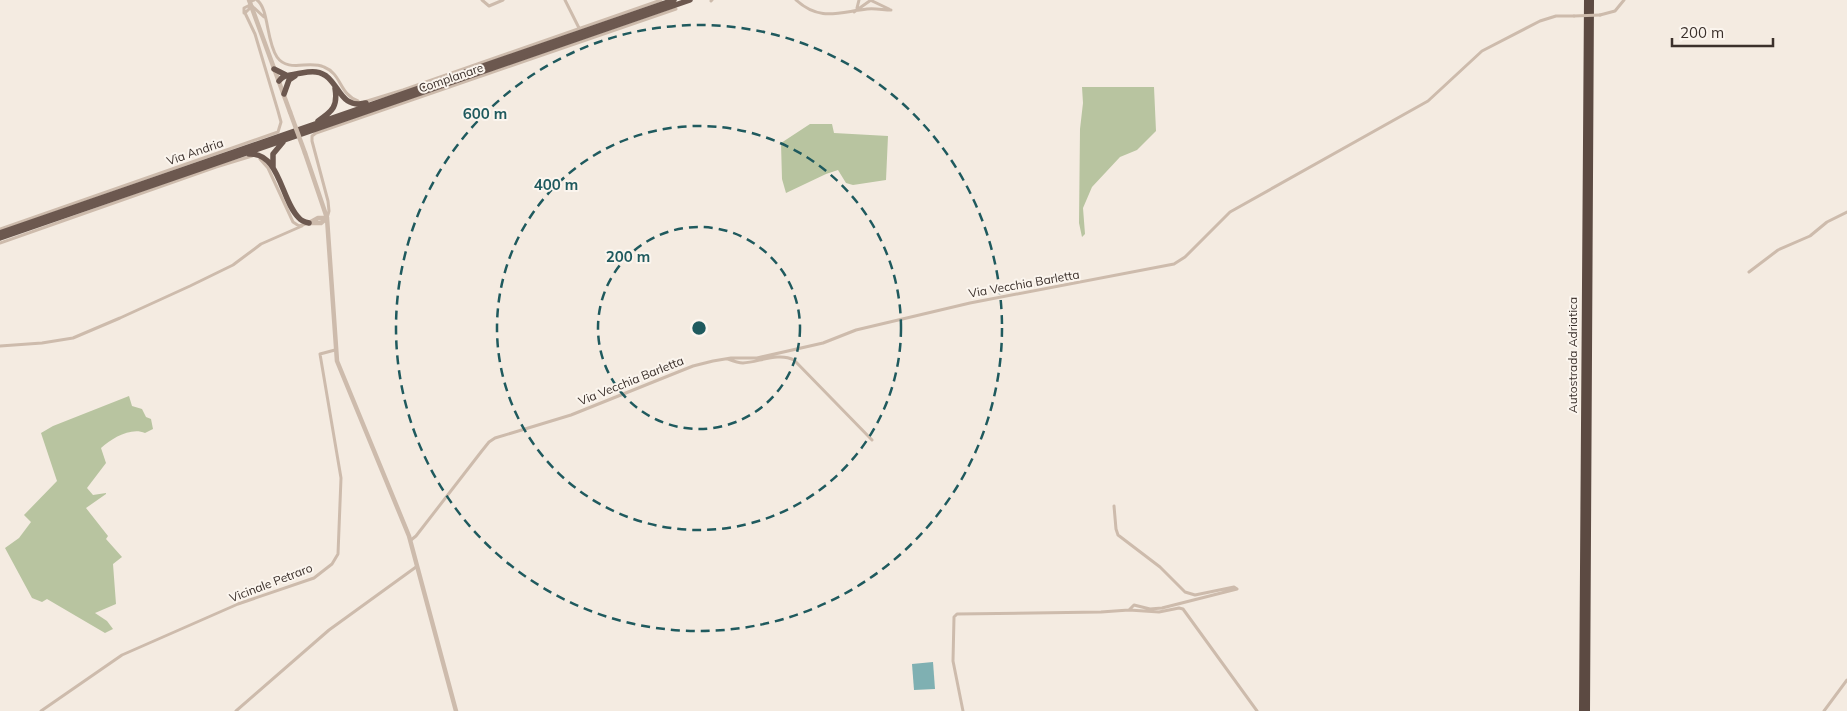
<svg xmlns="http://www.w3.org/2000/svg" width="1847" height="711" viewBox="0 0 1847 711" font-family="Mulish,sans-serif">
  <style>
    .green { fill: #b8c4a0 }
    .water { fill: #7fb0b2 }
    .lines { fill: none; stroke-linecap: round; stroke-linejoin: round }
    .minor { stroke: #cdbbac; stroke-width: 3 }
    .tertiary { stroke: #cdbbac; stroke-width: 4.5 }
    .trunk { stroke: #6c584f; stroke-width: 5.5 }
    .motorway { stroke: #5c4a42; stroke-width: 6 }
    .minor-bridge { stroke: #cdbbac; stroke-width: 3 }
    .tertiary-bridge { stroke: #cdbbac; stroke-width: 4.5 }
    .ring { fill: none; stroke: #1f5a5e; stroke-width: 2.5; stroke-dasharray: 9 6 }
    .labels { text-anchor: middle; stroke-width: 4; stroke-linejoin: round; paint-order: stroke }
    .street-label { font-size: 12px; fill: #3b302b; stroke: #fbf5ee }
    .centre { fill: #1f5a5e; stroke: #fbf5ee; stroke-width: 2.5 }
    .ring-label { font-size: 15px; text-anchor: middle; font-weight: bold; fill: #1f5a5e; stroke: #fbf5ee; stroke-width: 4; stroke-linejoin: round; paint-order: stroke }
  </style>
  <rect width="100%" height="100%" fill="#f4ebe1"/>
  <path class="green" d="M1082,87H1154L1156,131L1137,150L1120,157L1092,187L1083,208L1085,234L1082,237L1079,223L1080,129L1083,103Z
    M810,124H832L834,133L888,136L886,180L853,185L846,183L838,170L826,174L786,193L782,179L781,143Z
    M129,396L132,406L142,409L146,417L151,419L153,429L145,433C131,427 112,438 101,448L106,463L87,488L93,495L106,493V494L86,508L108,536L106,539L122,557L113,564L116,604L95,613L107,621L113,629L105,633L47,599L42,602L32,598L5,548L19,538L31,522L24,515L57,481L41,433L53,426Z"/>
  <path class="water" d="M933,662L935,689L914,690L912,664Z"/>
  <g class="lines">
    <path class="minor" d="M257,0C269,9 266,41 277,57C288,73 309,60 324,67C342,74 339,94 358,101
      M482,0L489,6L503,0
      M565,0L579,28
      M796,0C820,22 839,12 867,9C875,8 884,10 891,10
      M870,0L889,9
      M711,1L712,0
      M252,6L264,17
      M857,8L859,0
      M854,12L871,0
      M244,13V8L250,5
      M245,13L250,8L251,1L254,0
      M1600,15L1615,11L1624,0
      M364,102L403,90L661,0
      M260,159L268,168L293,222L299,226L309,223
      M327,218L329,211L328,201L312,141V136L316,133L676,9
      M0,229L278,132L281,122L278,111L255,34L245,13
      M0,243L216,167L252,156
      M1749,272L1778,250L1810,236L1827,222L1847,212
      M0,346L42,343L73,338L120,318L190,286L233,265L261,244L302,226
      M728,359C733,361 738,363 743,363C759,362 779,352 794,360L872,440
      M1114,506L1116,529L1118,535L1160,567L1185,592L1195,595L1234,587L1237,589
      M411,540L416,536L481,452L489,442L495,438L571,415L693,366L713,361L731,358H757L823,343L856,330L970,303L1174,264L1185,257L1230,212L1428,101L1482,51L1540,21L1556,16H1574
      M1129,610L1134,605L1150,609L1162,608L1237,589
      M41,711L122,655L238,604L314,578L332,564L338,554L341,478L320,354L335,350
      M236,711L329,630L416,567
      M963,711L953,661L954,617L957,614L1101,612L1129,610L1159,612L1179,608L1183,609L1257,711
      M1824,711L1847,680"/>
    <path class="tertiary" d="M249,0L290,112
      M305,153L327,218L337,361L409,536L456,711
      M309,223L318,218H327
      M310,223H321L327,218"/>
    <path class="trunk" d="M274,69L286,75
      M279,81C284,74 289,76 296,74C303,73 309,71 316,72C340,75 336,110 366,103
      M284,94L289,80L295,76
      M318,121C333,111 338,106 335,88
      M249,154C280,152 281,201 299,218C301,221 305,222 309,223
      M273,167V154L283,142
      M0,233L674,0
      M0,238L690,0"/>
    <path class="motorway" d="M1582,711L1587,0
      M1587,711L1591,0"/>
    <path class="minor-bridge" d="M1574,16L1600,15"/>
    <path class="tertiary-bridge" d="M290,112L305,153"/>
  </g>
  <g class="ring">
    <circle cx="699" cy="328" r="101"/>
    <circle cx="699" cy="328" r="202"/>
    <circle cx="699" cy="328" r="303"/>
  </g>
  <g class="labels">
    <g class="street-label">
      <text transform="translate(451 78) rotate(-19)" y="4">Complanare</text>
      <text transform="translate(195 152) rotate(-19)" y="4">Via Andria</text>
      <text transform="translate(1024 284) rotate(-10)" y="4">Via Vecchia Barletta</text>
      <text transform="translate(1573 355) rotate(-90)" y="4">Autostrada Adriatica</text>
      <text transform="translate(631 381) rotate(-22)" y="4">Via Vecchia Barletta</text>
      <text transform="translate(271 583) rotate(-21)" y="4">Vicinale Petraro</text>
    </g>
  </g>
  <circle cx="699" cy="328" r="8" class="centre"/>
  <g class="ring-label">
    <text x="485" y="119">600 m</text>
    <text x="556" y="190">400 m</text>
    <text x="628" y="262">200 m</text>
  </g>
  <path d="M1672 38v8h101v-8" fill="none" stroke="#3b302b" stroke-width="2.5"/>
  <text x="1680" y="38" font-size="15" fill="#3b302b" stroke="#fbf5ee" stroke-width="4" paint-order="stroke">200 m</text>
</svg>
